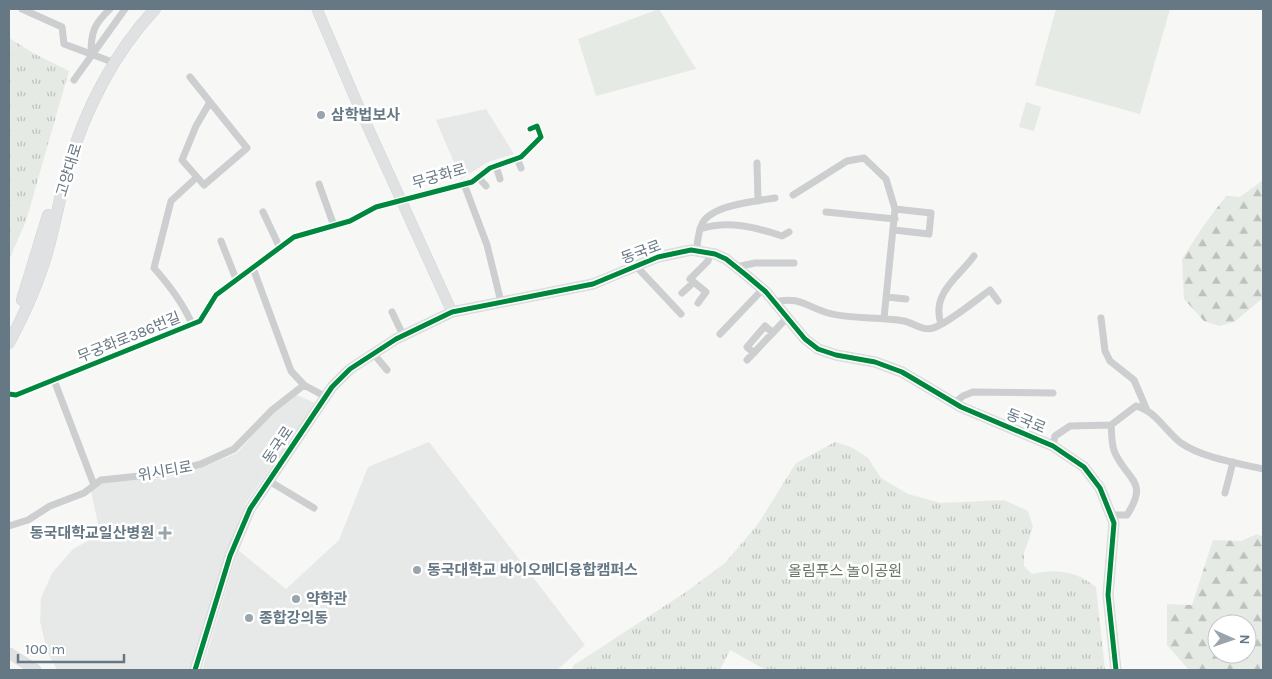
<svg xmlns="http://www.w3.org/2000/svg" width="1272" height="679" viewBox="0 0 1272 679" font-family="Karla,'Noto Sans KR',sans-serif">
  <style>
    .built { fill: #e7e8e8 }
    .forest { fill: url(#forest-firs); fill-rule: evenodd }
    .park { fill: url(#park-tufts) }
    .pitch { fill: #e6eae4 }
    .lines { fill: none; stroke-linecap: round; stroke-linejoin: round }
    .secondary-casing { stroke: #d4d5d6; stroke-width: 11 }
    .primary-casing { stroke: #d3d3d4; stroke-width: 12 }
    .street { stroke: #cccecf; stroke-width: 7 }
    .secondary { stroke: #e0e1e2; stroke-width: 10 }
    .primary { stroke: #e0e1e2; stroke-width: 11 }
    .cycleway-casing { stroke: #fff; stroke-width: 8 }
    .cycleway { stroke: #00873e; stroke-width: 5 }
    .poi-dot { fill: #99a4ad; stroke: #fff; stroke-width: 2 }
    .labels { text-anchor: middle; stroke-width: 5; stroke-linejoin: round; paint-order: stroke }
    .poi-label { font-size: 15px; font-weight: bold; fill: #677885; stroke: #fff; text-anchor: start }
    .street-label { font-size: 15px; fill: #677885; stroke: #fff }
    .park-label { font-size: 15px; fill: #667762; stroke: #fff }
  </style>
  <defs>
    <pattern id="forest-firs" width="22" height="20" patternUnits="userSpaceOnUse" patternTransform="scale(1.25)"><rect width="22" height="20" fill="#e6eae4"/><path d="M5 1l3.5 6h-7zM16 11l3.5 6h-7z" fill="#bec2be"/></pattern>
    <pattern id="park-tufts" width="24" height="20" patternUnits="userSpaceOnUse" patternTransform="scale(1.25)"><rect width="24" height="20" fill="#e6eae4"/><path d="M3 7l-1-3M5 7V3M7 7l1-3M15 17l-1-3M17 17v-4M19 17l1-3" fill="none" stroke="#bec2be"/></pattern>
  </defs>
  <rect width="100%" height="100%" fill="#f7f7f6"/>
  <path class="built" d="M486,109L514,154L488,162L461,179L436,120Z
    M297,395L315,403L246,503L226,554L190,670H57L47,651L40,621L41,598L52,573L73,549L95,537L98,524L91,491L102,482L169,478L188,473L237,453L273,412Z
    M429,442L585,645L557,670H202L238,550L286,589L339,540L368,467Z"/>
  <path class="forest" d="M1263,180V298L1234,322L1219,326L1204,321L1184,299L1182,259L1204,225L1226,196L1240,197Z
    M1257,534L1263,537V670H1189L1167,645V604L1192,605L1213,540L1241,541ZM1217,624H1247V654H1217Z"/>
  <path class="park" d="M9,38L35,54L69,71L26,221L9,260Z
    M835,442L851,447L868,458L881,478L908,494L941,503L1004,500L1028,511L1033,527L1024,553V566L1032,574C1055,568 1077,571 1096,587L1105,670H766L730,650L720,670H571L574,665L686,592L725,563L758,524L796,463Z"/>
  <path class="pitch" d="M659,9L696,69L596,96L578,39Z
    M1056,9H1170L1140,114L1035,85Z
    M1026,102L1041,107L1034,131L1019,127Z"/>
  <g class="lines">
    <g class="secondary-casing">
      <path id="secondary" d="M317,9L361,112L452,312
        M9,653L36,670
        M195,670L230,556L250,509L332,387L350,369L396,339L452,312L593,284L658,257L691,250L715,254L726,259L746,275L766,292L805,339L818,349L836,355L875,362L902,372L961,407L1053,446L1084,467L1100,488L1114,523L1108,595L1116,670"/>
    </g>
    <g class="primary-casing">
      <path id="primary" d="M22,300L48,215
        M9,343C23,317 35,291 44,263C54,232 59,199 68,167C85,110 114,53 155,9"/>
    </g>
    <path class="street" d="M22,9L62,27L64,44L115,63
      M91,54C91,32 94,24 110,9
      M190,77L210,102
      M74,80L125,9
      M210,102L247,148L204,185L182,160L196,126Z
      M517,158L521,168
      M757,163L758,201
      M496,166L500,179
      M478,177L486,186
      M319,184L334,226
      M464,184L487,245L501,302
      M793,195L847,161L864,158L886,179L895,209L884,318
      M263,212L279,246
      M826,212L895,219
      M700,229C728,220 755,227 782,236L789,232
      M894,230L929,234L931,213L895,209
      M221,241L236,279
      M696,251C698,242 698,232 702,224C711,205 756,201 775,198
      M636,266L681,314
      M736,267L755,263H794
      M253,268L291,371L304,385L326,397
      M682,293L694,282
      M887,297L906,299
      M774,302C800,296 805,306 828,313C853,320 879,316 904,321C914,323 922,331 933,328C947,324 976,300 990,290L998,301
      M698,303L706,292L690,279L708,261L710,253
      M392,312L403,335
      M1101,318L1105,351L1110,361L1134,380L1146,408
      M192,324C183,303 170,286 154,268L171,201L197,177
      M941,324C931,293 958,278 974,256
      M720,334L763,289
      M373,353L387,370
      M754,353L747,347L765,326L773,333
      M747,360L783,322
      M54,380L94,485
      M9,394L16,395L200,321L216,295L294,237L350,221L376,207L472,182L490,168L521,157L541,137L537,126L530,129
      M954,403L963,396L973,392L1053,393
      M1111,425C1112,433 1111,445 1115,453C1128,481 1149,481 1127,515H1113
      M1053,446L1055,436L1070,426L1111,425L1136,406C1156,411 1165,431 1181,443C1203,458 1237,463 1263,469
      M269,481L314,508
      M1225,493L1233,462
      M9,526L28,520L50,506L84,493L101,480L168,473L201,464L234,449L272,410L304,385"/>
    <use href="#secondary" class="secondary"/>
    <use href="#primary" class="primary"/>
    <g class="cycleway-casing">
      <path id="cycleway" d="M9,394L16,395L200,321L216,295L294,237L350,221L376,207L472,182L490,168L521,157L541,137L537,126L530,129
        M195,670L230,556L250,509L332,387L350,369L396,339L452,312L593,284L658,257L691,250L715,254L726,259L746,275L766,292L805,339L818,349L836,355L875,362L902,372L961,407L1053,446L1084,467L1100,488L1114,523L1108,595L1116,670"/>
    </g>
    <use href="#cycleway" class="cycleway"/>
  </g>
  <g class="poi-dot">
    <circle cx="321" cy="115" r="5"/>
    <path d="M162.5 525.5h5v5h5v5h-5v5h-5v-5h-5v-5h5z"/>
    <circle cx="417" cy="570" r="5"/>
    <circle cx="296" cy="599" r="5"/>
    <circle cx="249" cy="618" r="5"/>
  </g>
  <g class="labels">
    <g class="poi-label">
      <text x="331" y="120">삼학법보사</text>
      <text x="154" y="538" text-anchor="end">동국대학교일산병원</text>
      <text x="427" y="575">동국대학교 바이오메디융합캠퍼스</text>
      <text x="306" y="604">약학관</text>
      <text x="259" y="623">종합강의동</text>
    </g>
    <g class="street-label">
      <text transform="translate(69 170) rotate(-73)" y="5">고양대로</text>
      <text transform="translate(439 176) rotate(-16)" y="5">무궁화로</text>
      <text transform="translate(641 252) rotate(-20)" y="5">동국로</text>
      <text transform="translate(129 337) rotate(-22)" y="5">무궁화로386번길</text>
      <text transform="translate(1026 421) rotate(22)" y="5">동국로</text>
      <text transform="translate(278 445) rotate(-56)" y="5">동국로</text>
      <text transform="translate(165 471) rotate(-10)" y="5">위시티로</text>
    </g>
    <g class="park-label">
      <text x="845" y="576">올림푸스 놀이공원</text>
    </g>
  </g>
  <rect width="1272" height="679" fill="none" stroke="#677885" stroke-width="20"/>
  <g transform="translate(1232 639) rotate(92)"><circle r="24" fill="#ffffff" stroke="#c2c9ce"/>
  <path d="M0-4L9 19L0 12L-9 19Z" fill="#99a4ad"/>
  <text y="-8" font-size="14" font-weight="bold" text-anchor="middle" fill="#677885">N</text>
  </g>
  <path d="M18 654v8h106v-8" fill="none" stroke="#677885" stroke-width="2.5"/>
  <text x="25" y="654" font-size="15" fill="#677885" stroke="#ffffff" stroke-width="4" paint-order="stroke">100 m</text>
</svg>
